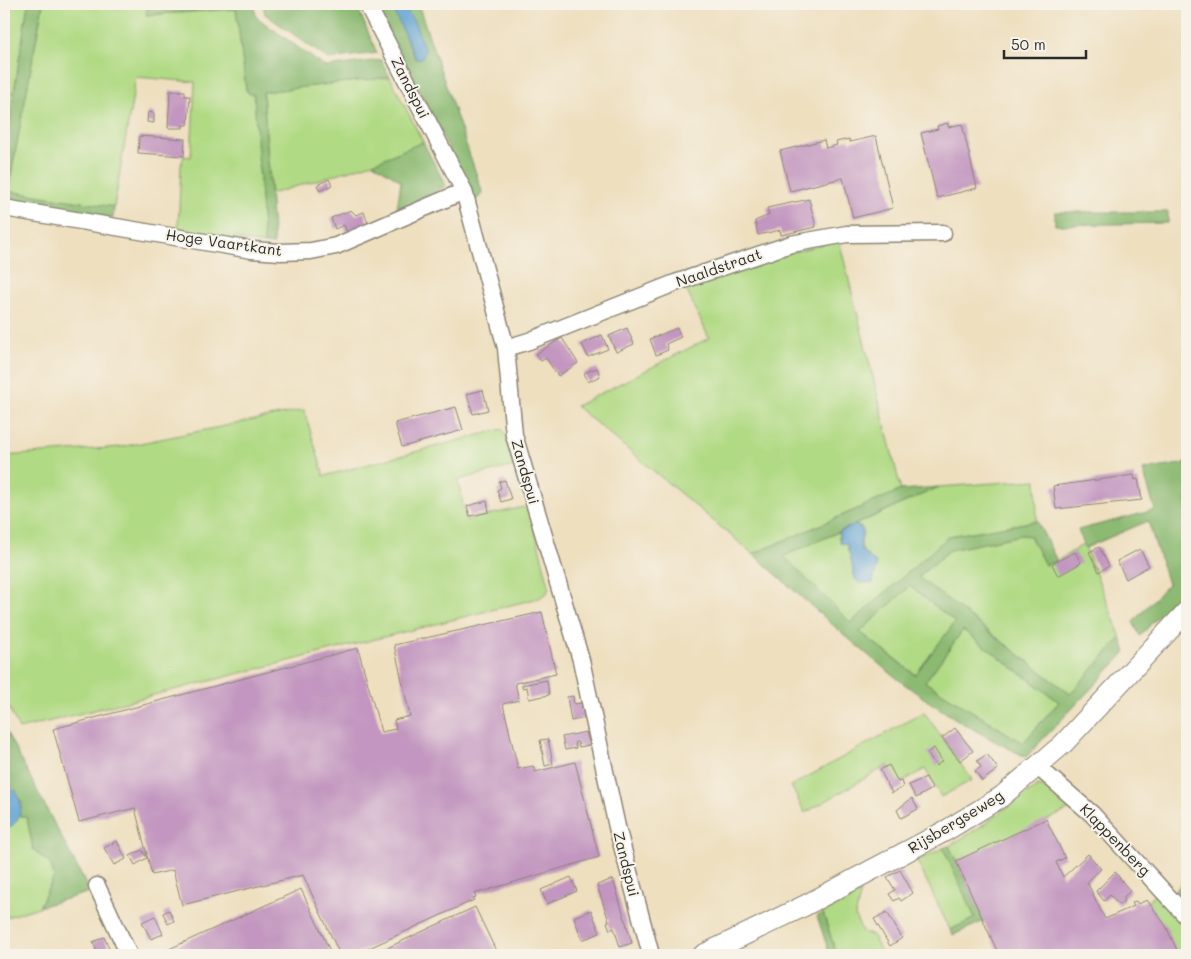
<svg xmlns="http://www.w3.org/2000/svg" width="1191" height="959" viewBox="0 0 1191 959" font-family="Mali,sans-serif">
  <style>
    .green { fill: #b1da84; stroke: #6e8258 }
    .forest { fill: #8cba72; stroke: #5c724e; fill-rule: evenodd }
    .water { fill: #5da1d2; stroke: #44667e }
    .building { fill: #c296c0 }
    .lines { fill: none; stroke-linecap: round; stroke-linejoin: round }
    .minor-casing { stroke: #8c8575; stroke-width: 19 }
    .major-casing { stroke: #8c8575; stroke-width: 22 }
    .minor { stroke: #fff; stroke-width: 16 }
    .major { stroke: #fff; stroke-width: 20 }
    .labels { text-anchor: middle; stroke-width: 4; stroke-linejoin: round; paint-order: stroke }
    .street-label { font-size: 15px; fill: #2b2b2b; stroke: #f7f3e8 }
  </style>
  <rect width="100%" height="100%" fill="#f7f3e8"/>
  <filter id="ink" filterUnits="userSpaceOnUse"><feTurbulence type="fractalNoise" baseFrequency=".02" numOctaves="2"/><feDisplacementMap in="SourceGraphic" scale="10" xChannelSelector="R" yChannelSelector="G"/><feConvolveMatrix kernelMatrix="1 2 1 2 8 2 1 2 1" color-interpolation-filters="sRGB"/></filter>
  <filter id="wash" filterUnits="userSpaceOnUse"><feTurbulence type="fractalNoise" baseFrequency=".0096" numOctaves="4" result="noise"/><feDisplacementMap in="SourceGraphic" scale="20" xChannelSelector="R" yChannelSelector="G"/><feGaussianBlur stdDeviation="1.12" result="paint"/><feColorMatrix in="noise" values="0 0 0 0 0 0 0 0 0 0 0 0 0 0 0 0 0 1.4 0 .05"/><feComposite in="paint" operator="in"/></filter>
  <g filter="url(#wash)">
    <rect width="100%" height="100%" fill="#eedfbf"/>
    <path class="green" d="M4,4H28L4,155Z
      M43,4H148L147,15L236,8L246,90L254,93L264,244L178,229L181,165L184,156L191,157L195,82L136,77L114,207L8,191Z
      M390,77L423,142L373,163L271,194L263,92Z
      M839,240L901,490L753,554L576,406L709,338L684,285L728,269Z
      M304,410L324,476L502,429L506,435L514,466L458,480L466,520L524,507L531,515L549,586L547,593L539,598L19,729L4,697V456L121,447Z
      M1036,480L1037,521L949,536L851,623L783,556L839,532L838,538L847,544L848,552L877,564C865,555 858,550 863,534L860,527L855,525L939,487Z
      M1021,535L1030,536L1045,565L1057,561L1084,544L1121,638L1070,694L918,577L950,550Z
      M910,586L955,622L916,675L860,632Z
      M963,630L1059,702L1023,743L925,682Z
      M924,712L972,780L941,797L925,769L898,784L888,765L805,813L791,786Z
      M1038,786L1053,790L1074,807L958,864L949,846L977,829Z
      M19,815L27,818L33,849L51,865L54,877L39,907L4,918V831L14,822Z
      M943,848L975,918L950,930L917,861Z
      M861,891L855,917L863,933L872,935L883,955H837L823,913L849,900Z
      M1155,894L1187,925V955H1178L1159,919L1145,903Z"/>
    <path class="forest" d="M28,4H43L8,191L114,207L113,218L4,201V155Z
      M148,4H254L256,17L325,67L381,60L390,77L263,92L274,245L264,244L254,94H249L246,90L236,9L146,15Z
      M263,4H356L377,53L328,59L265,14Z
      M375,4H418L482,191L481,196L475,200ZM393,7L422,57L415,59Z
      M423,142L446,186L397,209L401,181L373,163Z
      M1055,212H1168V223L1055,225Z
      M1187,463V585L1140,636L1133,622L1168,584L1148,521L1085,548L1078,530L1155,510L1143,470Z
      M939,487L784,556L851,623L949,536L1037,521L1057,561L1045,565L1030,536L1021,535L950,550L918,577L1070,694L1121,638L1126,652L1026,757C983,736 941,712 903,683C851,643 802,597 753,554L901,490ZM910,586L955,622L915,675L860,632ZM963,630L1059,702L1023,743L925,682Z
      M4,727L90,892L39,907L54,877L51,865L33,849L27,818L19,815L22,804L14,787L4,783Z
      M949,846L984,921L953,935L950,930L975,918L943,848Z
      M1187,874V903L1176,891Z
      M823,913L837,955H830L817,916Z"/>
    <path class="water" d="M395,5C414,8 418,35 425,50L422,58L416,59L392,7Z
      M855,525L863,529L860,544L862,551L877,564L873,583H860L855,579L847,544L840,543L839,532Z
      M4,783C27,794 26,821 4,831Z"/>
    <g id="blocks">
      <path class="building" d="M170,91H185V96H190L188,125H183V128H168Z
        M148,112L154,113V123L147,122Z
        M948,123V127L962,124L977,188L937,198L921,133L938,129L937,126Z
        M139,136L185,139L184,156L138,153Z
        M876,136L893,208L853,218L843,178L790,191L780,151L824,140L826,148L837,145L836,142L849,139L850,142Z
        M329,179L332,185L320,191L317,185Z
        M809,199L816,227L781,235L780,230L758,235L755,221L769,215L767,208Z
        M351,210L356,215L364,212L368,223L347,232L344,225L335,229L331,218Z
        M627,328L634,344L616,352L609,336Z
        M677,328L681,337L666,344L668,350L656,355L650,339Z
        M602,335L608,349L588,357L582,344Z
        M562,338L578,363L558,376L546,358L541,361L536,354Z
        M597,368L600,376L588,382L584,373Z
        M483,390L488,410L473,414L467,394Z
        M456,407L463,430L402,447L395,423Z
        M1134,475L1135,480L1138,479L1142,500L1056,509L1053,486Z
        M505,480L511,499L501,502L497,490L501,488L499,482Z
        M487,501L489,512L470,516L467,506Z
        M1099,547L1109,566L1099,572L1089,552Z
        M1140,549L1149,566L1126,579L1117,561Z
        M1075,552L1081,563L1058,576L1052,564Z
        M542,612L556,674L515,683L519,700L503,704L518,769L533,766L535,772L575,762L599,857L474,894L476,897L473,898L474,900L354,955H340L303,875L182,905L173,870L152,875L135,808L79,822L53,729L358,648L381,732L396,729L394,720L410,716L394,645Z
        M547,680L549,695L529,699L527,687L522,688V685Z
        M573,696L574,704L581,703L584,718L571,721L567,697Z
        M955,728L973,751L960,761L942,738Z
        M586,732L590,745L579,747L578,742H575L576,748L565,750L562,737Z
        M548,739L553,764L545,766L540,740Z
        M934,748L942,761L936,766L927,753Z
        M987,754L998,769L982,781L975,771L981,767L977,761Z
        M889,765L898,782L901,781L903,787L892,793L880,770Z
        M926,777L932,789L916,798L909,785Z
        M912,798L918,809L901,818L897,810Z
        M1046,819L1065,858L1056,862L1063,877L1088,854L1101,869L1087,882L1105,919L1134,906L1132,903L1136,901L1138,904L1147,900L1166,926L1179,955H999L956,861Z
        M117,841L126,859L114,865L104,848Z
        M142,850L147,858L135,865L130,856Z
        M900,870L913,893L901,901L899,898L894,901L889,894L895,890L887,877Z
        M1115,872L1130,891L1123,898L1125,900L1119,905L1110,895L1104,901L1096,891Z
        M571,877L577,891L547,904L541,890Z
        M613,879L632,943L620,947L614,928L610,930L607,922L609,921L597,885Z
        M301,889L332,955H156Z
        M475,907L498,955H372Z
        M169,910L174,921L168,924L163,913Z
        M591,910L600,933L582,940L574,917Z
        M887,912L902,938L890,946L874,919Z
        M155,916L163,934L151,939L142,922Z
        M104,937L112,955H95L94,953L97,952L93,942Z"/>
    </g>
  </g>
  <g filter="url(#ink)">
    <use href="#blocks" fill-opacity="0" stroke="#8c8575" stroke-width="1"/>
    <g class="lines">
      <g class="minor-casing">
        <path id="minor" d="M367,4L464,191L506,348L514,435L581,660L617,827L651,955
          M4,208L252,250L280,252L311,251L336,246L464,191
          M506,348L529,341L675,283L791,244L847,234L943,233
          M1038,767L1092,814L1187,917
          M97,886L129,955"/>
      </g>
      <g class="major-casing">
        <path id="major" d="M703,955L804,906L947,830L1001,797L1063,744L1187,611"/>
      </g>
      <use href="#minor" class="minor"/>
      <use href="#major" class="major"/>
    </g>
  </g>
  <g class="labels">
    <g class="street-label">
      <text transform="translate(410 88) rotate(63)" y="5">Zandspui</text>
      <text transform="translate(224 243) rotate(8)" y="5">Hoge Vaartkant</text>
      <text transform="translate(719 268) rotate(-19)" y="5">Naaldstraat</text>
      <text transform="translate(525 472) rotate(74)" y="5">Zandspui</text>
      <text transform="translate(956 822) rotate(-31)" y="5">Rijsbergseweg</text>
      <text transform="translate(1115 840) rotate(46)" y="5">Klappenberg</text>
      <text transform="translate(626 864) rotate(76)" y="5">Zandspui</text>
    </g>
  </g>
  <rect width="1191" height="959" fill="none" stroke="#f7f3e8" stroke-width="20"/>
  <path d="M1004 50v8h82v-8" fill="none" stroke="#2b2b2b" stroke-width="2.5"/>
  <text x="1011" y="50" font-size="15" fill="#2b2b2b" stroke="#f7f3e8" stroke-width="4" paint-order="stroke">50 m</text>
</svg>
